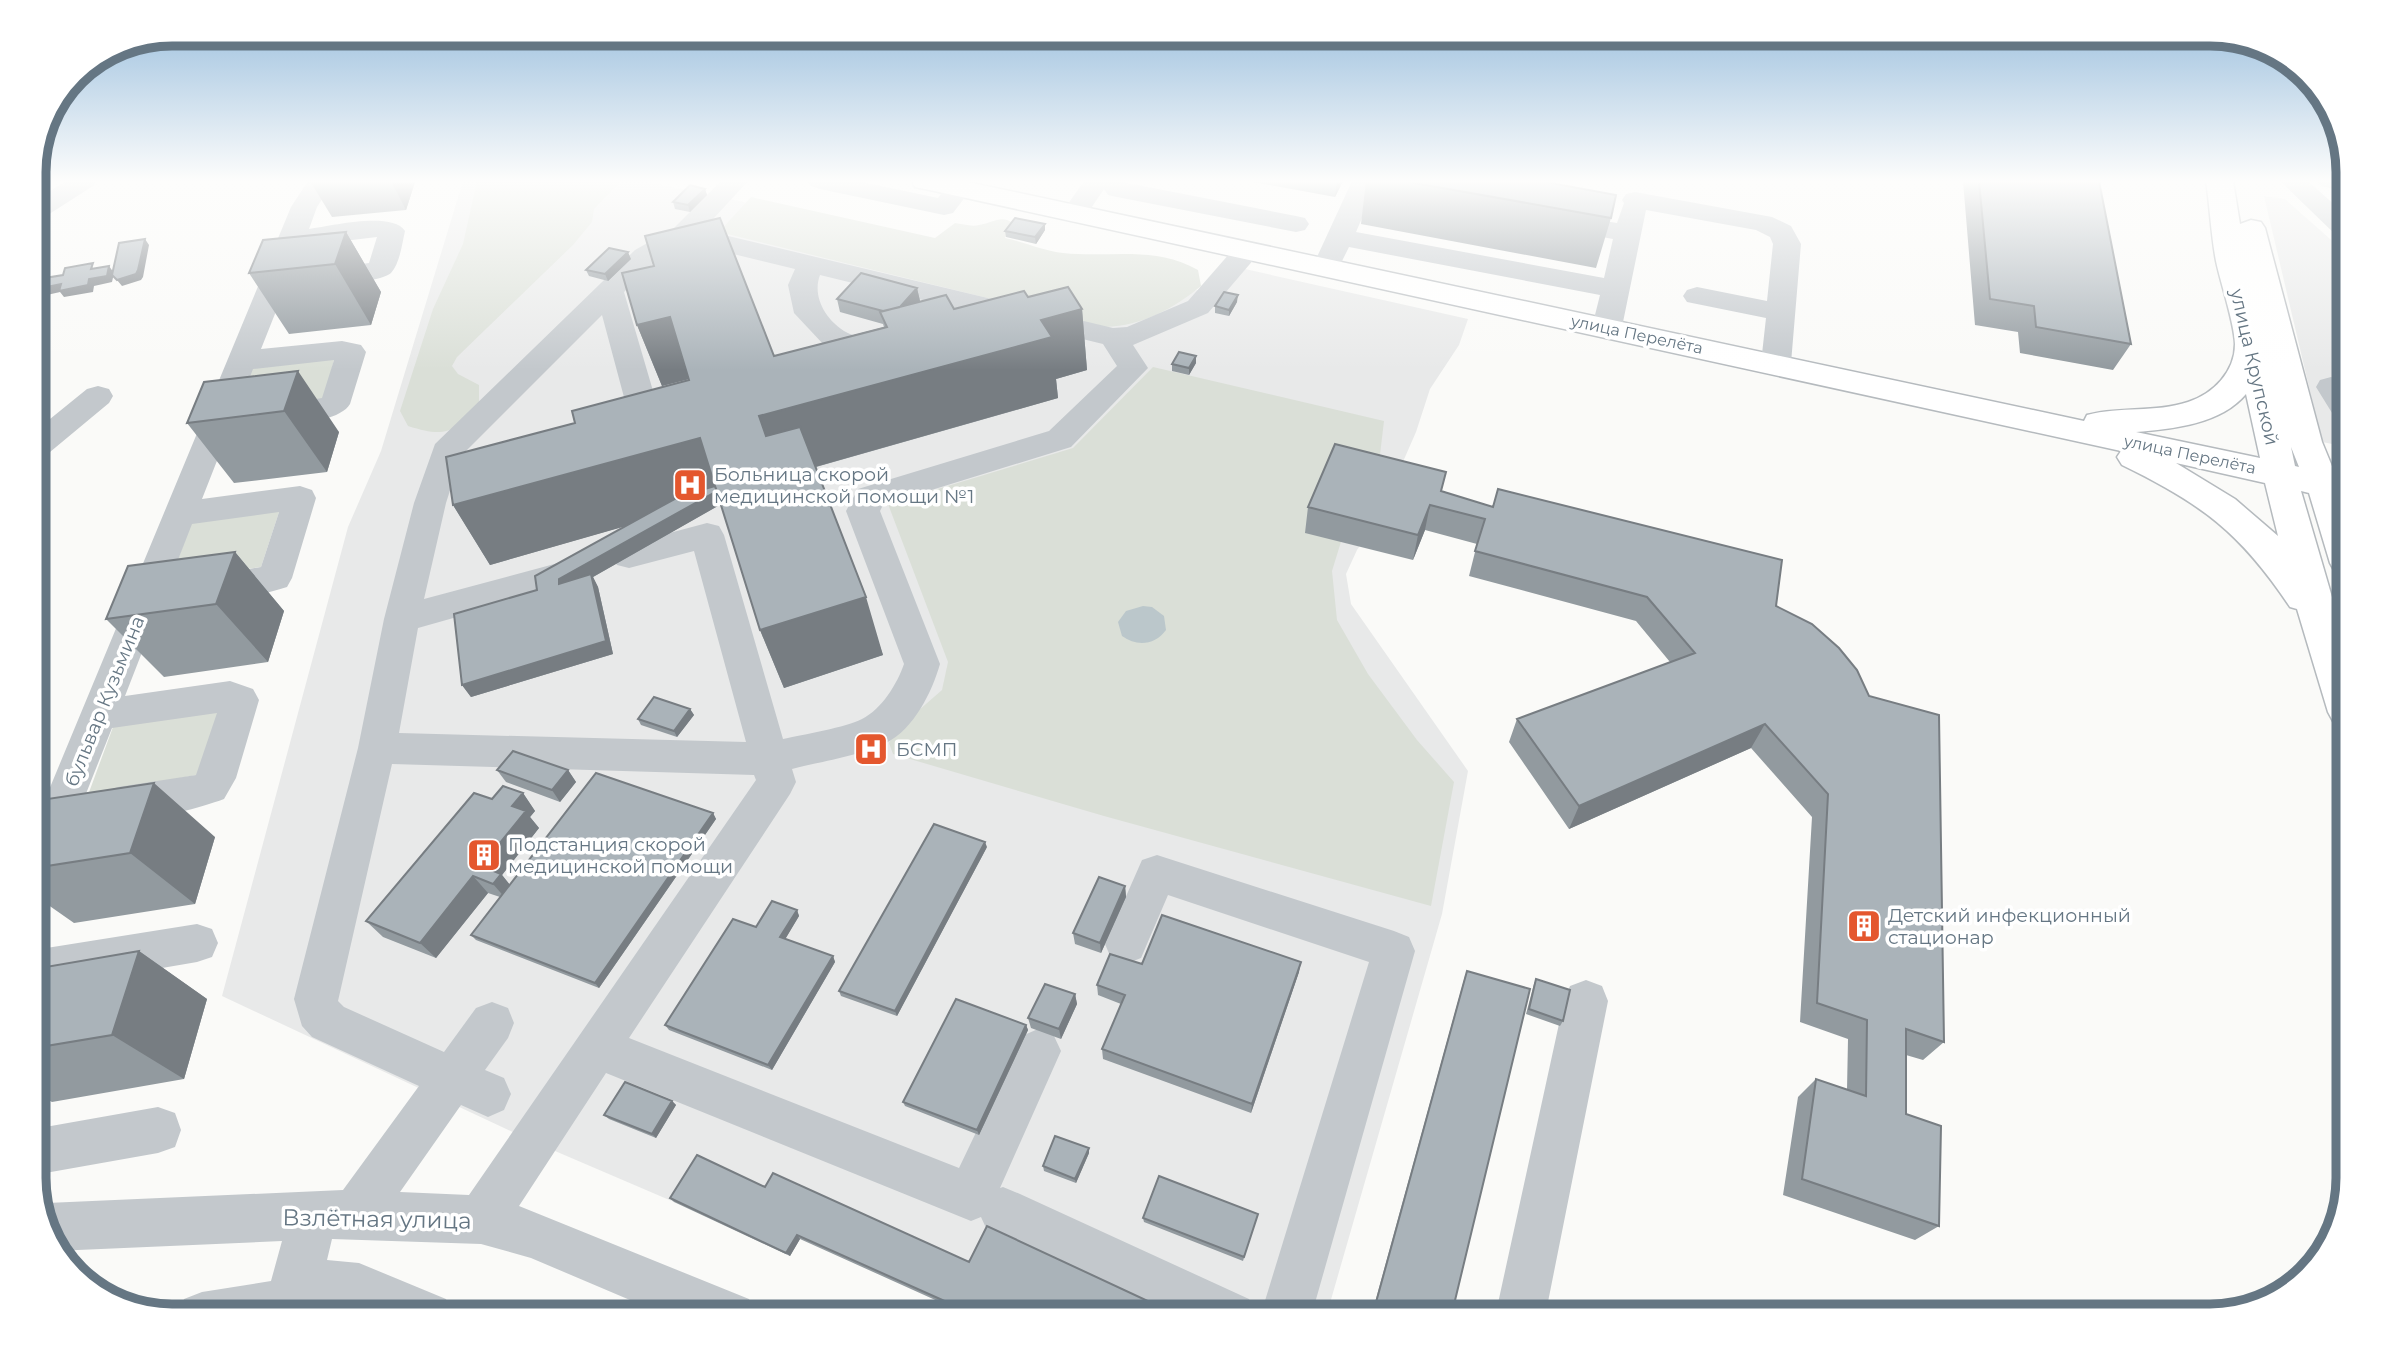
<svg xmlns="http://www.w3.org/2000/svg" width="2381" height="1350" viewBox="0 0 2381 1350" font-family="Montserrat,sans-serif">
  <style>
    .built { fill: #e8e9e9 }
    .green { fill: #dadfd7 }
    .water { fill: #bbc7cb }
    .lines { fill: none; stroke-linecap: round; stroke-linejoin: round }
    .major-casing { stroke: #b5babe; stroke-width: 3 }
    .minor { fill: #c3c8cc; fill-rule: evenodd }
    .major { fill: #fff; fill-rule: evenodd }
    .wall { fill: #929a9f }
    .shaded-wall { fill: #777d82 }
    .building { fill: #aab3b9; stroke: #777d82; stroke-width: 2 }
    .labels { text-anchor: middle; stroke-width: 7; stroke-linejoin: round; paint-order: stroke }
    .far-street-label { font-size: 16px; fill: #657683; stroke: #fff }
    .street-label { font-size: 19px; fill: #657683; stroke: #fff }
    .poi-label { font-size: 19px; fill: #657683; stroke: #fff; text-anchor: start }
    .near-street-label { font-size: 23px; fill: #657683; stroke: #fff }
    .rim { fill: none; stroke: #657683; stroke-width: 9 }
  </style>
  <rect width="100%" height="100%" fill="#fafaf8"/>
  <path class="built" d="M463,181H644L1177,293L1204,289L1227,265L1468,319L1459,345L1430,389L1416,432L1377,521L1357,550L1346,574L1351,604L1468,771L1442,914L1326,1317H1266L1234,1301L971,1266L769,1191L701,1160L674,1202L534,1142L222,996L348,527L381,451Z
    M2264,196L2285,199L2347,254L2348,447L2322,442Z"/>
  <path class="green" d="M477,181H621L594,209L592,222L573,245L457,357L452,366L458,374L479,385V404C453,433 446,438 408,426L400,411L433,309L463,244Z
    M751,197L935,238L955,223C962,224 972,227 979,225C994,223 1001,214 1014,224L1005,238C1024,242 1044,251 1063,253C1112,258 1153,245 1198,270L1201,286C1175,308 1141,326 1106,327L719,232Z
    M335,356L324,400L236,408L251,369Z
    M1153,367L1384,421L1379,463L1344,532L1332,571L1337,620L1368,674L1417,740L1454,782L1431,906L1104,816L893,754L889,743L895,731L942,690L948,662L888,504L1073,448Z
    M280,509L261,567L171,579L191,523Z
    M221,706L202,774L88,795L113,727Z"/>
  <path class="water" d="M1143,606L1152,607L1164,616L1166,630C1155,645 1137,647 1122,636L1118,622L1126,611Z"/>
  <g class="lines">
    <g class="major-casing">
      <path id="major" d="M912,181H963L2084,421L2087,415C2120,406 2155,413 2188,402C2213,394 2235,372 2235,344C2234,321 2221,285 2216,261C2211,235 2210,207 2206,181H2233L2240,224L2251,220L2261,222L2265,228L2322,442L2348,505V576L2335,572L2330,563L2309,493L2301,491L2348,652V728L2334,723L2328,712L2297,609L2290,607C2240,532 2202,504 2122,465L2117,457L2121,451L925,189L915,187ZM2246,394L2260,458L2136,432C2173,429 2221,424 2246,394ZM2291,447L2299,467L2295,466ZM2176,463L2265,483L2278,536L2235,499Z"/>
    </g>
    <path class="minor" d="M66,181H97L93,186L43,218L34,220V201Z
      M308,181H334L317,207L309,229C331,226 392,211 405,231C402,244 400,263 391,273C382,282 322,287 309,284L305,278L309,272L369,263L377,237L302,246L261,349L342,341L361,345L366,352L350,404C339,423 282,428 262,422L257,415L262,408L322,398L334,360L253,369L202,499L300,486L312,490L316,498L292,578L287,587C262,595 223,604 198,596L193,587L198,578L261,567L279,512L192,524L125,696L230,681L253,689L259,700L236,778L224,799C194,810 133,826 104,816L98,804L104,792L118,787L196,775L217,713L112,728L49,887L34,892V826L291,207Z
      M721,181H748L703,230L1113,328L1127,327L1188,301L1237,245L1247,243L1257,245L1261,251L1208,313L1133,345L1148,368L1071,447L883,505L880,511L940,664C932,692 914,729 886,743C864,755 818,762 792,769L796,782L790,794L629,1038L959,1168L1022,1036L1038,1029L1054,1036L1061,1051L1000,1188L1003,1187L1020,1194L1249,1299L1256,1317H1174L986,1228L981,1217L971,1221L606,1073L519,1206L749,1299L756,1317H670L531,1258L481,1244L332,1239L327,1260L359,1263L446,1299L453,1317H367L358,1313L315,1309L313,1317H177L184,1299L202,1292L271,1281L282,1241L55,1251L40,1206L47,1203L343,1190L419,1086L312,1037L302,1026L294,999L358,748L384,619L414,503L435,444L635,250L674,228ZM688,243L795,269L788,285L794,313L824,345L876,358L897,356L902,349L897,342C881,338 859,340 844,331C825,319 812,296 820,275L1103,344L1117,366L1049,431L858,489L846,511L904,664C897,684 882,709 862,719C847,727 802,735 783,739L724,535L719,526L707,523L617,547L612,556L617,565L629,568L694,551L746,742L399,733L418,628L585,581L590,572L585,563L573,559L424,599L446,503L461,456L602,315L636,442L641,450L652,453L663,450L668,442L624,292L655,262ZM392,764L754,775L756,780L469,1195L400,1192L461,1105L488,1117L504,1110L511,1094L504,1078L485,1070L508,1038L514,1023L508,1008L492,1002L476,1008L444,1052L344,1007L338,1001Z
      M807,181H857L938,198L950,182H968L972,188L953,213L944,215L820,189L811,186Z
      M1084,181H1110L1108,183L1117,181L1296,216L1305,218L1309,224L1305,230L1296,232L1117,197L1108,195L1104,189L1083,220L1074,222L1065,220L1061,214Z
      M1352,181H1378L1356,232L1604,278L1613,239L1548,227L1544,221L1548,215L1557,213L1617,223L1624,203L1622,200L1626,194L1635,192L1772,217L1791,226L1801,244L1791,363L1787,370L1776,373L1765,370L1761,363L1766,318L1687,302L1683,296L1687,290L1697,287L1767,301L1773,244L1770,237L1756,230L1646,210L1622,327L1617,333L1607,336L1597,333L1592,327L1600,295L1349,247L1341,263L1331,265L1321,263L1317,257Z
      M2280,181H2308L2347,216V238L2337,236Z
      M2317,181H2347V192L2321,186Z
      M2331,377L2342,380L2348,389V424L2337,421L2316,387L2320,380Z
      M98,386L109,389L113,396L109,403L50,452L34,453V432L87,389Z
      M1157,855L1394,931L1409,937L1415,951L1311,1317H1260L1369,962L1168,895L1141,958L1126,964L1111,958L1105,944L1142,860Z
      M197,924L212,929L218,943L212,957L197,962L34,990V950Z
      M1586,980L1602,986L1608,1001L1545,1317H1495L1564,1001L1570,986Z
      M158,1107L175,1113L181,1130L175,1147L158,1153L34,1175V1129Z"/>
    <use href="#major" class="major"/>
  </g>
  <path class="wall" d="M310,181H414L415,182L406,210L332,217Z
    M1248,181H1343L1335,197Z
    M1366,181H1540L1611,218L1596,268L1361,224Z
    M1963,181H2099L2131,344L2113,370L2020,353L2018,332L1975,325Z
    M705,189L707,195L690,212L675,209L673,202Z
    M1045,230L1036,244L1006,237L1005,231Z
    M346,232L381,292L371,325L289,334L249,273Z
    M631,259L608,281L589,276L586,270Z
    M917,288L920,301L954,309L1028,297L1082,309L1087,370L1056,379L1058,398L816,467L883,655L784,688L760,630L721,504L593,577L598,587L613,654L471,697L462,685L625,526L490,565L453,505L575,423L689,380V379L662,386L637,325L774,356L884,327L883,324L840,312L837,299Z
    M1237,302L1229,316L1215,313V306Z
    M1196,356V363L1189,375L1172,371V364Z
    M204,382L339,432L327,472L234,483L187,423Z
    M1442,491L1776,606L1944,1042L1923,1060L1906,1055V1114L1939,1226L1915,1240L1783,1195L1798,1097L1816,1079L1847,1090L1848,1039L1800,1022L1812,817L1751,748L1569,829L1509,742L1517,719L1670,662L1636,621L1469,576L1477,544L1425,530L1413,560L1305,533L1308,507Z
    M235,552L284,611L268,662L164,677L106,619Z
    M690,709L694,715L677,737L641,725L638,719Z
    M497,770H568L576,782L560,802L506,782Z
    M523,793L535,811L530,817L539,828L502,875L510,885L713,813L716,819L599,988L476,940L471,935L500,897L488,893L436,958L383,937L366,921Z
    M34,801L215,837L195,904L74,923L34,895Z
    M987,847L897,1016L841,996L839,991Z
    M1125,886L1126,897L1101,953L1075,944L1073,933Z
    M797,910L799,916L785,939L833,956L835,962L772,1070L669,1030L665,1025L756,927Z
    M139,951L207,999L184,1079L52,1102L34,1092V969Z
    M1142,964L1299,972L1251,1113L1103,1059L1102,1049L1121,1004L1098,995L1097,985Z
    M1467,971L1451,1317H1371L1465,976Z
    M1536,979L1563,1021L1560,1026L1526,1014L1534,984Z
    M1075,994L1077,1004L1061,1039L1031,1028L1028,1018Z
    M1026,1025L1028,1030L979,1135L905,1106L903,1102Z
    M672,1101L676,1105L656,1138L609,1119L604,1115Z
    M1089,1148V1153L1076,1183L1044,1171L1043,1166Z
    M765,1187L969,1262L1182,1317H973L800,1239L790,1256L674,1202L670,1198Z
    M1258,1214L1243,1261L1144,1222L1143,1218Z"/>
  <path class="shaded-wall" d="M391,181H414L415,182L406,210Z
    M1337,181H1343L1335,197Z
    M705,189L707,195L690,212L688,205Z
    M1045,224V230L1036,244L1035,237Z
    M346,232L381,292L371,325L335,264Z
    M145,239L149,245L143,277L141,280L122,286L117,280Z
    M628,252L631,259L608,281L605,274Z
    M109,266L114,273L112,282L94,286L93,292L64,297L60,292L47,295L42,288Z
    M917,288L920,301L894,314Z
    M1238,295L1237,302L1229,316V310Z
    M1082,309L1087,370L1056,379L1058,398L780,477L759,416L1041,320Z
    M670,317L693,378L662,386L637,325Z
    M1196,356V363L1189,375V368Z
    M298,371L339,432L327,472L284,411Z
    M700,438L725,502L593,577L598,587L613,654L471,697L462,685L559,584V579L682,510L490,565L453,505Z
    M1430,505L1425,530L1413,560L1418,535Z
    M235,552L284,611L268,662L216,604Z
    M866,597L883,655L784,688L760,630Z
    M690,709L694,715L677,737L674,731Z
    M1765,724L1751,748L1569,829L1579,806Z
    M568,770L576,782L560,802L552,790Z
    M154,783L215,837L195,904L130,853Z
    M523,793L535,811L530,817L539,828L502,875L514,890L507,900L493,884L481,866L512,806Z
    M713,813L716,819L599,988L595,983Z
    M985,842L987,847L897,1016L895,1011Z
    M473,876L488,893L436,958L420,943Z
    M1125,886L1126,897L1101,953L1100,943Z
    M797,910L799,916L783,943L780,937Z
    M139,951L207,999L184,1079L112,1035Z
    M833,956L835,962L772,1070L768,1065Z
    M1301,962L1299,972L1251,1113L1252,1104Z
    M1075,994L1077,1004L1061,1039L1059,1029Z
    M1026,1025L1028,1030L979,1135L977,1130Z
    M672,1101L676,1105L656,1138L652,1134Z
    M1089,1148V1153L1076,1183L1075,1179Z
    M797,1235L800,1239L790,1256L786,1253Z"/>
  <path class="building" d="M1403,181H1540L1616,195L1611,218Z
    M1979,181H2099L2131,344L2036,327L2034,306L1990,299Z
    M690,185L705,189L688,205L673,202Z
    M720,218L774,356L887,327L880,312L946,295L954,309L1024,291L1028,297L1068,287L1082,309L1041,320L1052,337L759,416L766,436L800,427L866,597L760,630L700,438L453,505L446,457L575,423L572,411L689,380L670,317L637,325L622,273L654,266L645,236Z
    M1015,218L1045,224L1035,237L1005,231Z
    M346,232L335,264L249,273L263,240Z
    M145,239L138,270L136,274L117,280L112,275L119,243Z
    M609,248L628,252L605,274L586,270Z
    M93,263L91,269L109,266L107,276L89,279L88,285L59,291L61,284L42,288L45,278L63,275L65,268Z
    M861,273L917,288L900,307L883,311L837,299Z
    M1224,292L1238,295L1229,310L1215,306Z
    M1179,352L1196,356L1189,368L1172,364Z
    M298,371L284,411L187,423L204,382Z
    M1335,444L1446,472L1441,491L1493,507L1498,489L1782,560L1776,606L1812,624L1839,648L1857,670L1869,696L1939,715L1944,1042L1906,1029V1114L1941,1126L1939,1226L1802,1179L1816,1079L1866,1096L1867,1020L1817,1003L1828,794L1765,724L1579,806L1517,719L1695,653L1647,597L1475,551L1485,519L1430,505L1418,535L1308,507Z
    M715,486L717,491L559,579V584L591,574L606,641L462,685L454,614L537,590L535,576L680,496Z
    M235,552L216,604L106,619L128,566Z
    M654,697L690,709L674,731L638,719Z
    M513,751L568,770L552,790L497,770Z
    M596,773L713,813L595,983L471,935Z
    M154,783L130,853L34,868V801Z
    M503,786L523,793L512,806L526,811L481,866L501,874L493,884L473,876L420,943L366,921L474,793L492,799Z
    M934,824L985,842L895,1011L839,991Z
    M1099,877L1125,886L1100,943L1073,933Z
    M772,901L797,910L780,937L833,956L768,1065L665,1025L733,919L756,927Z
    M1162,915L1301,962L1252,1104L1102,1049L1125,995L1097,985L1110,954L1142,964Z
    M139,951L112,1035L34,1048V969Z
    M1467,971L1530,989L1451,1317H1372Z
    M1536,979L1570,990L1563,1021L1529,1009Z
    M1045,984L1075,994L1059,1029L1028,1018Z
    M956,999L1026,1025L977,1130L903,1102Z
    M625,1082L672,1101L652,1134L604,1115Z
    M1055,1136L1089,1148L1075,1179L1043,1166Z
    M697,1155L765,1187L773,1173L969,1262L987,1226L1182,1317H978L949,1303L797,1235L786,1253L670,1198Z
    M1159,1176L1258,1214L1244,1257L1143,1218Z"/>
  <linearGradient id="sky" x2="0" y2="1"><stop stop-color="#96bcdc"/><stop offset="0.49" stop-color="#fdfdfc"/><stop offset="1" stop-color="#fdfdfc" stop-opacity="0"/></linearGradient>
  <rect width="2381" height="370" fill="url(#sky)"/>
  <defs>
    <g id="hospital-square" transform="scale(1.75)"><rect x="-9" y="-9" width="18" height="18" rx="4" fill="#e4572e" stroke="#fff"/><path d="M-5-5h3v3.5h4V-5h3V5h-3V1.5h-4V5h-3Z" fill="#fff"/></g>
    <g id="building-square" transform="scale(1.75)"><rect x="-9" y="-9" width="18" height="18" rx="4" fill="#e4572e" stroke="#fff"/><path d="M-4-6H4V6H1V3H-1V6H-4ZM-2.5-4.3h1.7v1.8h-1.7ZM.8-4.3h1.7v1.8H.8ZM-2.5-1h1.7V.8h-1.7ZM.8-1h1.7V.8H.8Z" fill="#fff"/></g>
  </defs>
  <g fill-rule="evenodd">
    <use href="#hospital-square" x="690" y="485"/>
    <use href="#hospital-square" x="871" y="749"/>
    <use href="#building-square" x="484" y="855"/>
    <use href="#building-square" x="1864" y="926"/>
  </g>
  <g class="labels">
    <g class="far-street-label">
      <text transform="translate(1637 334) rotate(12)" y="6">улица Перелёта</text>
      <text transform="translate(2190 454) rotate(12)" y="6">улица Перелёта</text>
    </g>
    <g class="street-label">
      <text transform="translate(2255 367) rotate(77)" y="7">улица Крупской</text>
      <text transform="translate(104 701) rotate(-68)" y="7">бульвар Кузьмина</text>
    </g>
    <g class="poi-label">
      <text x="714" y="481">Больница скорой<tspan x="714" dy="22">медицинской помощи №1</tspan></text>
      <text x="896" y="756">БСМП</text>
      <text x="508" y="851">Подстанция скорой<tspan x="508" dy="22">медицинской помощи</tspan></text>
      <text x="1888" y="922">Детский инфекционный<tspan x="1888" dy="22">стационар</tspan></text>
    </g>
    <g class="near-street-label">
      <text transform="translate(377 1219) rotate(1)" y="8">Взлётная улица</text>
    </g>
  </g>
  <path d="M0 0H2381V1350H0ZM172 46H2210A126 126 0 0 1 2336 172V1178A126 126 0 0 1 2210 1304H172A126 126 0 0 1 46 1178V172A126 126 0 0 1 172 46Z" fill="#fff" fill-rule="evenodd"/>
  <path class="rim" d="M172 46H2210A126 126 0 0 1 2336 172V1178A126 126 0 0 1 2210 1304H172A126 126 0 0 1 46 1178V172A126 126 0 0 1 172 46Z"/>
</svg>
